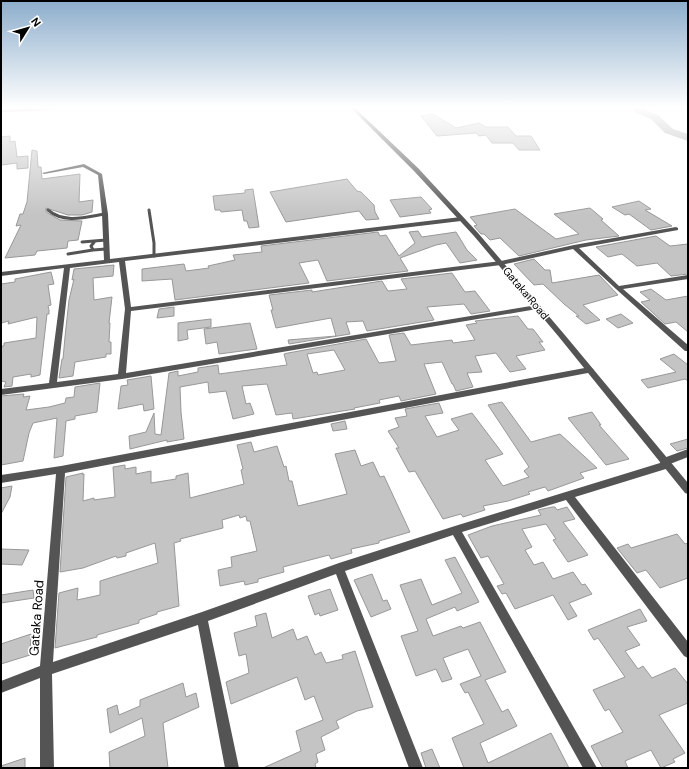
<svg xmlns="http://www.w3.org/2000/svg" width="689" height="769" viewBox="0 0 689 769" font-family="'DM Sans',sans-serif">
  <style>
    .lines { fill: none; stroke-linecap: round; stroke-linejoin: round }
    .river { fill: #a2a2a2; fill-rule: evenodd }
    .building { fill: #c4c4c4; stroke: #989898; fill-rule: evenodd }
    .service { stroke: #545454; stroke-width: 3 }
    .minor { fill: #545454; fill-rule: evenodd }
    .tertiary { fill: #545454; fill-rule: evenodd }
    .labels { text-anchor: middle; stroke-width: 3; stroke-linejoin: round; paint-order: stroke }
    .street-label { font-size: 11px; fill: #000; stroke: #fff }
    .near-street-label { font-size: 13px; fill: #000; stroke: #fff }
  </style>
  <rect width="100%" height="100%" fill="#fff"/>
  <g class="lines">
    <path class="river" d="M635,108H646L645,110L658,115L673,129L688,134V141L665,133L651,119L634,112L633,110Z"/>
  </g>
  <path class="building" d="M433,114L456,128L479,123L486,127H508L516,136H531L540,150H519L513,143H492L486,135L479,136L476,133L437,136L421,116Z
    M10,136V142L15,141L17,157L28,156V168L17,169V163L1,165V137Z
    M32,150L37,151L38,167H41L42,179L80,174L79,202L93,200L92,212L82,215H68L46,208V212L60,220L82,221L78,240L68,241L67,248L37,251L35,255L5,258L21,225L16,226L20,214H23L27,202Z
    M347,179L357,191L361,192L374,205L375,212L379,219L366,220L359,211L286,222L270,192Z
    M253,189L259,227L249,228L247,221H244L242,210L221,212L220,210H215L213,196L245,193V190Z
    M421,197L432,209L429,210L431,213L400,217L390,200Z
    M639,201L651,209L645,210L672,226L651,230L629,214L625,215L612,207Z
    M590,208L603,219L601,220L619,236L586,240L519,256L500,238L490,240L484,234H481L474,226L477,225L470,217L515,209L556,239L579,234L554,214Z
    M418,231L422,237L456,232L467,250L477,260L460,263L446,243L436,245L400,258L408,271L327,281L318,260L299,263L309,283L175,300L172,279L142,281V269L184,264L186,271L209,268L208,266L235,260L233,255L262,252L261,246L378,232L380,236L386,235L399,256L415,243L409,232Z
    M656,236L670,246L688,244V274L671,276L657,263L637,266L622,254L608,257L596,247Z
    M534,259L545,270H550L552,283L599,275L618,295L583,305L600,320L586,324L576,316H579L564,304L543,284L534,285L514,264Z
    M114,265L113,276L93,278L94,300L112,297L109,323H110L109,342H111V354H106V357L75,362L73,376L59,378L62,359H63L65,337L69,300L74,279L72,280L74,269Z
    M51,272L54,284L48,285L51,305L48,306L49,310V314H47L40,375L31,377V374L13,377L12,386L4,387L6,382L1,381V346H4V343L36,338L37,317L8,324L9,321L1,323V284L15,282V279Z
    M452,273L465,292L475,291L490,311L471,314L464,304L427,307L434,320L367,331L363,321L346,322L350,334L289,344L288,340L336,336L331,318L276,328L271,310H273L269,295L312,290V292L382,281L388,291L407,289L401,279Z
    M651,289L666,300L688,296V332L676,322L665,324L641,302L650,300L640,292Z
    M174,307V316L157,318L159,309Z
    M621,314L633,323L618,328L606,319Z
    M518,316L528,329H533L543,342H539L545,350L516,356L526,369L510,372L496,353L475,356L482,372L467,373L473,387L456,391L453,384H452L442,362L424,364L436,394L401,401L399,396L379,400L380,403L354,408L355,409L293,419L292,413L276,415L267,384L242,386L246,404L250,403L254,414L233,419L226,391L209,393L208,382L180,387L181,412L184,439L167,442V440L130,449L129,436L146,432L154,413L155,434L161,435L169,373L178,371V376L198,372V368L218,365L219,374L287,365L284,354L288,353L366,339L379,363L396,361L389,335L404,333L411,345L452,340L453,343L475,340L466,325L477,323L475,321ZM334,350L345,370L318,375L317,372L313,373L307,354Z
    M211,319V327L187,330L188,339L178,341V323Z
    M250,323L257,349L219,354L217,342L206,344L204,329Z
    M674,354L688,365V381L685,379L648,388L641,380L676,372L660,359Z
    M151,376L154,409L144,411L143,404L118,409L121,386L128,385L127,380Z
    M100,383L97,412L75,416V419L66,421L63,456L54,458L57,418L33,423L29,433L23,461L1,465V396L24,394L23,397L30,396L26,410L49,407L65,403L66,398L74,397L75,387Z
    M502,402L531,442L560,434L597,468L580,473L584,478L548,491L545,487L528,492L530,494L508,501L483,506L485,510L463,517L461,514L443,519L415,471L409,472L396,448H399L388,431L399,427L395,418L407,416L405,409L439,403L443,413L425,416L437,437L459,430L451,419L472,413L503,454L485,460L503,486L529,477L524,471L529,467L488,405Z
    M592,412L601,425H599L629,459L606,465L568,418Z
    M345,421L347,429L333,431L331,424Z
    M688,439V448L677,451L670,444Z
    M251,442L254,452L277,446L284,467L286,466L289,481H292L298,506L347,494L335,454L355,450L361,466L373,462L380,477L384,476L410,532L379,541V543L351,549L352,553L331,559L329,555L283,567L284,572L258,579V582L245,585L244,581L220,586L218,570L232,567L231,557L257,551L250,521H247L246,516L240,518L239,515L222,520L223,528L180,539L181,541L174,543L179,606L157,612V614L139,620V623L97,635V637L55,648L59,593L78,588L77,600L100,595V581L158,563L155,543L126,553V556L117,558L116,556L83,568L60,572L66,477L83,473V475L84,474L83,501L94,498V500L115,497L113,467L125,465V469L136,467V474L151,471V483L176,479V476L188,473L190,498L244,484L241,470L243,469L237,445Z
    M12,486L10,497L1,514V488Z
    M552,507H555L557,510L567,507L575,519L563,522L588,555L568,562L553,540L556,539L546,524L522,529L532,547L525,550L534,565L543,562L553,579L573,572L582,585L585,584L592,594L569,603L577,616L568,620L553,595L515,609L506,593L502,594L497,586L504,584L488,556L481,558L468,535L492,526L541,515L538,510Z
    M677,534L685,544L688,543V578L660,588L646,570L637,573L617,548L628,544L631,548Z
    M1,549L29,550L22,565L1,564Z
    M455,557L479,602L457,611L455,607L426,619L433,636L461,626L463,628L480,622L506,672L485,680L502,712L508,709L517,726L480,743L488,763L551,733L569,768H464L452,738L484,724L468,692L465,693L460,684L481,676L468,649L443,658L452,679L442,682L436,669L416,676L401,636L418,631L400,585L421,579L432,605L462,593L445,560Z
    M372,574L383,601L387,600L391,609L371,617L354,580Z
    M330,589L338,610L320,616L319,613L315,615L308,596Z
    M33,590L34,598L1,603V595Z
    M640,609L647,621L627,627L640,645L625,651L638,669L643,666L652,678L675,668L688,684V703L659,715L685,753L673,759L675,762L661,768L651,750L625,761L628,768H603L591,746L623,732L609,709L605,711L593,690L625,677L598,638L594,640L588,630Z
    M266,613L272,638L293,629L297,640L307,636L315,655L321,652L326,663L343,659L342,655L355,651L373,707L357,711L336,721L339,728L321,737L325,750L316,754L318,762L315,764L316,768H263L301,751L296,731L323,720L314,696L305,700L297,677L231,704L226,682L249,673L246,654L239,656L234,633L257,626L255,616Z
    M31,634L30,655L1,664V644Z
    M183,683L186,697L196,693L199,707L163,723L168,768H110L109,752L145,736L142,718L110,733L107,709L117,705L119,715L140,706V700Z
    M432,749L440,768H426L421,753Z
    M25,758V768H1V766Z"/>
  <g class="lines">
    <path class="service" d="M48,210C64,224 86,217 105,214
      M149,210L154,243V256
      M82,242L106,240
      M93,250L106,249
      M68,254L93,250L91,246L95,241"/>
    <path class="minor" d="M49,108H60L37,111L1,112V110Z
      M84,164L102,174L108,214L110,259L461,217L464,219L461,221L125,261L131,307L501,261L574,245L676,227L678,228V230L579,248L619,286L688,275V279L623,289L688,345V351H685L616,289L573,249L501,265L131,311L126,373L537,305L540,307L537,309L122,379L1,395V389L49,383L64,268L1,276V272L104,260L102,214L98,175L83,167L44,174L42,173ZM119,262L125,309L118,374L57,382L70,268Z
      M590,367L594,370L593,372L65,473L53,662L202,612L339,563L455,526L660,463L661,459L688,449V457L670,464L669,468L575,497L688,642V658L684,656L566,500L462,532L597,768H583L453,535L345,571L423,768H409L336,574L208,621L239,768H225L198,625L52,674L54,768H40V678L1,693V681L40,666L56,474L1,483V475L61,466Z"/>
    <path class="tertiary" d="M351,108H355L418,168L478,233L564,334L688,483V494L685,493L559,337L474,236L414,171Z"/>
  </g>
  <linearGradient id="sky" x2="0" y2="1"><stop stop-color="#8cadcc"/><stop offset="0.5" stop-color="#fff"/><stop offset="1" stop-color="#fff" stop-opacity="0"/></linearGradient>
  <rect width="689" height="215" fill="url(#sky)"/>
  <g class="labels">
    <g class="street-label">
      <text transform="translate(526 293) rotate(50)" y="4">Gataka Road</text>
    </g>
    <g class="near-street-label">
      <text transform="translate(36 618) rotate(-86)" y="5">Gataka Road</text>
    </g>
  </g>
  <rect width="689" height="769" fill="none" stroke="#000000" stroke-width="4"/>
  <g transform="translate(28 28) rotate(53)" stroke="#ffffff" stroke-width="3" paint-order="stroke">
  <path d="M0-3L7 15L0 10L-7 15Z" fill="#000000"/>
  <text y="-6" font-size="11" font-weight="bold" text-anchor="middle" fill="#000000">N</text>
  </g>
</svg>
